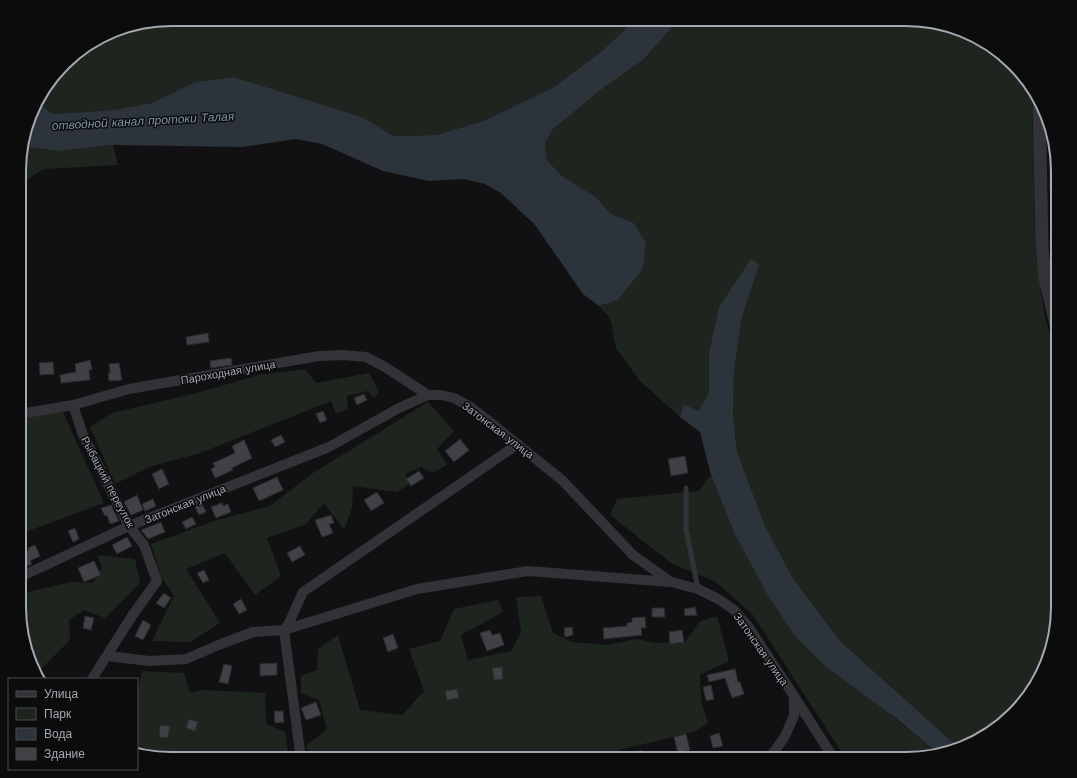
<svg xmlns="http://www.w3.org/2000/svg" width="1077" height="778" viewBox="0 0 1077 778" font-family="'Work Sans',sans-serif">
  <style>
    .green { fill: #1e251f }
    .water { fill: #2c333a }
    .building { fill: #404145; stroke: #2b2b2e }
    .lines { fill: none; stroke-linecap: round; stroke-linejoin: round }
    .service { stroke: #333337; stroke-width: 5 }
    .minor { stroke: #333337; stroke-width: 10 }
    .tertiary { stroke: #333337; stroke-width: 13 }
    .labels { text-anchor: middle; stroke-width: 3; stroke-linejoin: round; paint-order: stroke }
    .street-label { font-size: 11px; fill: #a4a8b2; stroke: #0c0c0d }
    .water-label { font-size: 12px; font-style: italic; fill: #7d94ab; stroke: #0c0c0d }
    .rim { fill: none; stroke: #a4a8b2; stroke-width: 2 }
  </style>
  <rect width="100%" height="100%" fill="#111113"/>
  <path class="green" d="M171,19H636L603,50L554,87L486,120L437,135L394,136L362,117L234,77L195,82L152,103L113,110L53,114L36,102L71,57L113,31Z
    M680,19H916L955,27L999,51L1032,92L1035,251L1045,318L1058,355V617L1046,665L1026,700L973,743L958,747L840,641L793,578L766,528L737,452L733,414L734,369L742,317L758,265L751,260L709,354V393L698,411L684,404L680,417L639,380L616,348L610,318L599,306L618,300L643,269L646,243L634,223L611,214L596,197L562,176L547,160L545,143L553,129L603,88L643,60Z
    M1050,131L1058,161V197L1049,188Z
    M113,145L118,165L44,169L20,184V152L22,146L58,151Z
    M1058,233V308L1049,241Z
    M305,369L316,383L369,373L379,391L374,398L367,391L347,396L348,409L336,414L331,401L200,453L149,467L115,484L90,427L112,413L197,393L259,375Z
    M428,402L454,431L437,449L447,465L433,473L421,467L405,474L409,484L397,492L353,486L352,508L344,530L324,503L306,524L267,538L281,576L255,595L225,553L186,569L220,623L190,642L152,641L174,596L161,576L151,544L214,521L270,506L313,473Z
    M62,410L104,503L20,534V420Z
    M711,475L735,535L767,594L794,635L936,752L906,759H846L753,615L716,582L671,563L610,515L617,499L699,491Z
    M97,555L135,559L140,583L105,618L84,610L69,620L70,640L36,674L20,626V594L71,582L93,583L102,568Z
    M541,596L553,633L572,642L608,645L636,639L655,643L685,642L700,621L717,616L729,661L700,675L701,701L708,723L694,732L581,759H318L305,747L327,729L319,700L301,693V676L317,670L318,649L338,635L360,710L402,715L424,691L409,649L440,641L454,609L498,600L503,612L461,635L468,660L511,651L521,632L516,597Z
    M142,671L184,673L190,693L202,690L265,693L266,724L285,732L289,758L161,759L137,754V694Z"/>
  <path class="water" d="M636,19H680L643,60L603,88L553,129L545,143L547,160L562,176L596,197L611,214L634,223L646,243L643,269L618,300L599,306L583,294L535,225L501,193L485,184L464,179L429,181L383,171L322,144L296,139L243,147L113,145L58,151L22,146L36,102L53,114L113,110L152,103L195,82L234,77L362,117L394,136L437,135L486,120L554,87L603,50Z
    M751,259L759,265L742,317L734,369L733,414L737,452L766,528L793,578L840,641L958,747L936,752L897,719L824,665L794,635L767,594L735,535L711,475L700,432L680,417L684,404L698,411L709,393V354L719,307Z"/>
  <path class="building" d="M208,333L209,342L187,345L186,337Z
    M231,358L232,365L211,368L210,361Z
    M90,360L92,370H89L90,380L61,383L60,375L76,372L75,364Z
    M53,362L54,374L40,375L39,363Z
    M119,363L122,380L109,381L108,373H110L109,364Z
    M364,394L367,400L357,405L354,398Z
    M323,411L327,420L320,423L316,414Z
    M281,435L285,442L275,447L271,440Z
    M460,439L469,450L454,462L445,451Z
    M244,440L252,458L232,468L233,470L215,478L211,469L215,467L213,463L235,453L232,446Z
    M685,456L688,473L671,476L668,459Z
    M162,469L169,484L159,489L152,474Z
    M419,471L424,478L411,486L406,479Z
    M277,477L283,490L259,501L253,488Z
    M377,492L384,503L371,511L364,500Z
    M137,495L143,510L131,515L124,502Z
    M153,499L156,506L145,511L142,504Z
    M222,503L223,506L228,504L231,512L216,518L211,507Z
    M202,504L206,512L199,515L195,507Z
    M111,505L119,521L110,524L107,515L105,516L101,508Z
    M331,515L334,523L329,524L333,533L322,537L315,520Z
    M192,517L196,524L186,529L182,522Z
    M161,522L165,532L148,539L141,530Z
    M75,528L79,539L73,542L68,531Z
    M127,537L132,546L117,554L112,545Z
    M35,545L40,556L30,561L32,564L25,567L20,554L29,550L28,548Z
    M300,546L305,555L292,562L287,553Z
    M94,561L101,575L84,582L78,568Z
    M204,570L209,580L203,583L197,573Z
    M164,593L171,598L164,608L156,603Z
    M241,599L247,610L239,614L233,604Z
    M695,607L697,615L685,616L684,609Z
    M652,608H664L665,617H652Z
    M85,616L94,618L91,630L83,628Z
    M645,617L646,628H641L642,635L604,639L603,628L627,626V623L632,622V618Z
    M143,620L151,625L143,640L135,636Z
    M572,627L573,635L565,637L564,628Z
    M490,630L492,635L500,633L504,645L487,651L480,633Z
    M682,630L684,642L670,644L669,632Z
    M393,634L398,648L388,652L383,638Z
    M277,663V675L260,676V664Z
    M224,664L232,666L228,684L219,682Z
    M502,667L503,679L494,680L492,668Z
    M735,669L738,682H740L744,694L732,698L725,678L709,682L707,675Z
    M711,685L714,699L706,701L703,687Z
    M457,689L459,698L447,700L445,691Z
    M316,702L321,715L306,720L301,708Z
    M274,711H283L284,722L275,723Z
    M189,719L198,722L195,731L186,728Z
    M160,725L170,726L168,738L159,737Z
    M719,733L723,746L713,748L710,736Z
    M686,734L690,750L678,753L674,737Z
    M642,750L645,759H618V758Z"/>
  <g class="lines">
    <path class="service" d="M686,488V529L698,589"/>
    <path class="minor" d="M73,405L83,435L129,526L144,545L157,581L132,616L92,679
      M20,414L73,405L129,389L319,356L343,355L366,357L385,367L428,395
      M20,577L129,526L329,447L399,408L428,395H441L454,398L469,406L486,419L562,480L633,555L671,582L698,589L720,600L734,610L748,626L794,696L834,759
      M108,656L149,661L186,659L221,644L253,632L284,630L417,589L528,571L670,582
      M301,759L284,630L289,623L303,592L518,444
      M769,759L784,738L794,716V696"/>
    <path class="tertiary" d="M1039,100L1042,247L1045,278L1058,333"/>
  </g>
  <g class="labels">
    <g class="street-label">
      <text transform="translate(228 372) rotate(-10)" y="4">Пароходная улица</text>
      <text transform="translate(498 430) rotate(37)" y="4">Затонская улица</text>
      <text transform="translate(108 482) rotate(62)" y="4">Рыбацкий переулок</text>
      <text transform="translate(185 504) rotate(-22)" y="4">Затонская улица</text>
      <text transform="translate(761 649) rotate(55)" y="4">Затонская улица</text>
    </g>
    <g class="water-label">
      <text transform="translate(143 121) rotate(-3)" y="4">отводной канал протоки Талая</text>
    </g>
  </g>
  <path d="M0 0H1077V778H0ZM171 26H906A145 145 0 0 1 1051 171V607A145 145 0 0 1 906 752H171A145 145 0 0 1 26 607V171A145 145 0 0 1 171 26Z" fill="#0c0c0d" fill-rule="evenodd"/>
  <path class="rim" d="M171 26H906A145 145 0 0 1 1051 171V607A145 145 0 0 1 906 752H171A145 145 0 0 1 26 607V171A145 145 0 0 1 171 26Z"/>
  <rect x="8" y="678" width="130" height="92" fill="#0c0c0d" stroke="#494a4f"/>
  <rect x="16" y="691" width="20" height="6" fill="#333337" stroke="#494a4f"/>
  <text x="44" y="698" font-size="12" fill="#a4a8b2">Улица</text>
  <rect x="16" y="708" width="20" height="12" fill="#1e251f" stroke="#494a4f"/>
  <text x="44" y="718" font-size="12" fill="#a4a8b2">Парк</text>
  <rect x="16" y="728" width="20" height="12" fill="#2c333a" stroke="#494a4f"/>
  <text x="44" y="738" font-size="12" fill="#a4a8b2">Вода</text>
  <rect x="16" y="748" width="20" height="12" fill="#404145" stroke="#494a4f"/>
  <text x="44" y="758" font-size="12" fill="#a4a8b2">Здание</text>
</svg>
